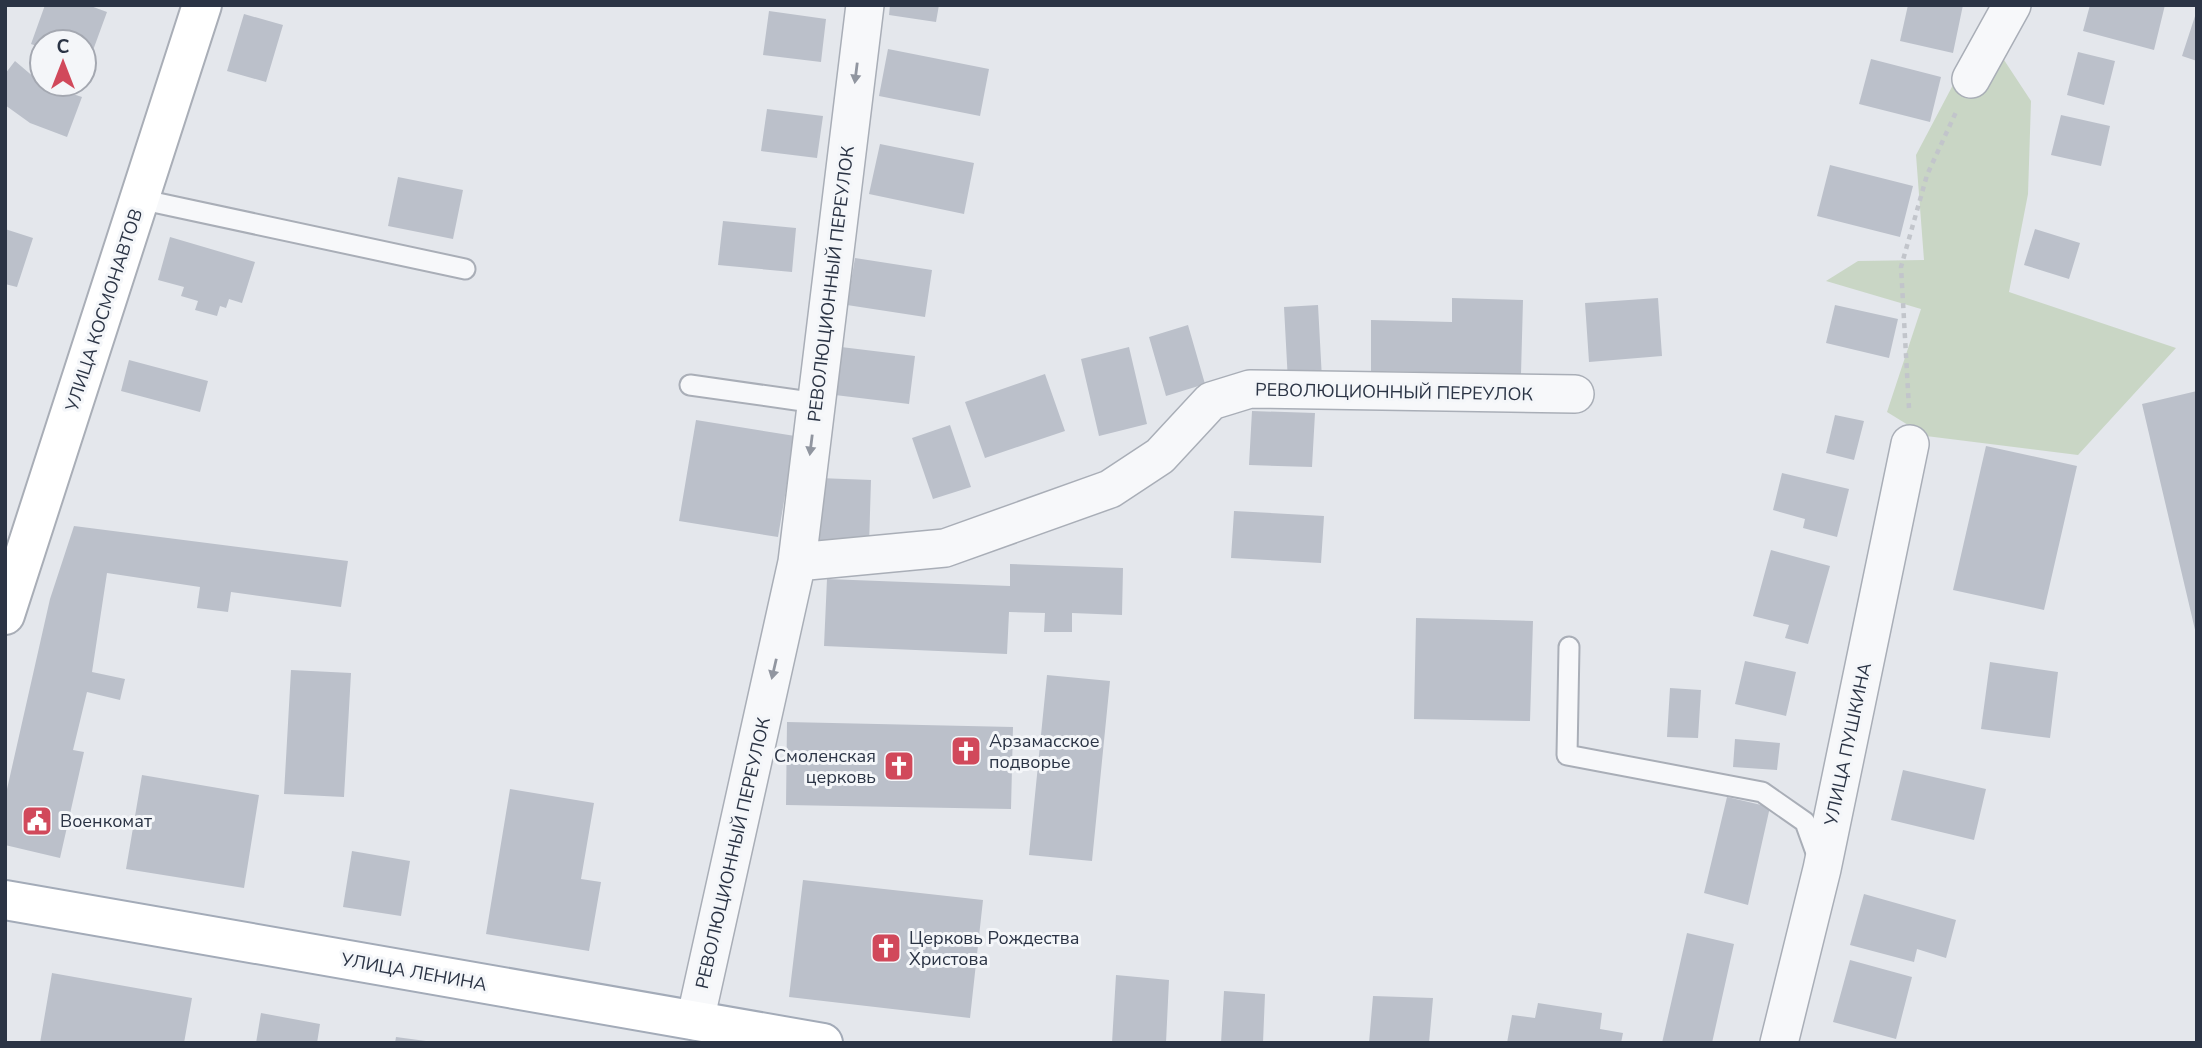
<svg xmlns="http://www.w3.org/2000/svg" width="2202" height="1048" viewBox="0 0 2202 1048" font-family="'Nunito Sans',sans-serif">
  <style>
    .green { fill: #c9d6c5 }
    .building { fill: #bbc0ca }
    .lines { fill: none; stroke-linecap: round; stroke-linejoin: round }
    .lane-casing { stroke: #a9aeb7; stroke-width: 23 }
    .street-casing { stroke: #a9aeb7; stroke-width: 40 }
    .secondary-casing { stroke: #a9aeb7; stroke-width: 42 }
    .primary-casing { stroke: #a3abb8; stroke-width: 42 }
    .path { stroke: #c2c5cb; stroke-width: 4.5; stroke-dasharray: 5 5; stroke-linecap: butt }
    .lane { stroke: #f7f8fa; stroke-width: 19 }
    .street { stroke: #f7f8fa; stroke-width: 37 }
    .secondary { stroke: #fff; stroke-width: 38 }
    .primary { stroke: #fff; stroke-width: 38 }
    .oneway { fill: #9196a0 }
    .labels { text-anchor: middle; stroke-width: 6; stroke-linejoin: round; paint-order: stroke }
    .street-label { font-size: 18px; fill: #2b3445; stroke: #f4f6f9 }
    .poi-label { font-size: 18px; fill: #2b3445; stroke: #f4f6f9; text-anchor: start }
  </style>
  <rect width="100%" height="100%" fill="#e4e7ec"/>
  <path class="green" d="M1983,28L2031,101L2028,194L2009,292L2176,348L2078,455L1926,436L1887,412L1921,309L1826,281L1858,261L1924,260L1916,155Z"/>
  <path class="building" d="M45,5H88L107,12L88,64L84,63V42H42V48L31,44Z
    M890,5H939L936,22L889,15Z
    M1908,5H1963L1953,53L1900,41Z
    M2090,5H2165L2154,50L2083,31Z
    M769,11L826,19L821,62L763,55Z
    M2196,13H2197V61L2182,56Z
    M244,14L283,25L266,82L227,71Z
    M888,49L989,69L980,116L879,96Z
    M2078,52L2115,61L2104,105L2067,95Z
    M1871,59L1941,77L1930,122L1859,104Z
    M15,61L42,84L82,97L67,137L30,123L5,105V74Z
    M767,109L823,116L817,158L761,151Z
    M2061,115L2110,126L2101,166L2051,155Z
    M880,144L974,163L964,214L869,194Z
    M1830,165L1913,186L1900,237L1817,216Z
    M398,177L463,190L453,239L388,226Z
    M723,221L796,228L792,272L718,265Z
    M5,229L33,238L17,287L5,284Z
    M2035,229L2080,243L2069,279L2024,265Z
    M170,237L255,262L242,303L229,299L226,308L220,306L217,316L195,310L198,301L181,296L184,287L158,280Z
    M855,258L932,270L925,317L847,305Z
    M1452,298L1523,300L1521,374L1371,371V320L1452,322Z
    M1658,298L1662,356L1589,362L1585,303Z
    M1318,305L1322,379L1288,382L1284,307Z
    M1835,305L1898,319L1889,358L1826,343Z
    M1188,325L1205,384L1166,396L1149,337Z
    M841,347L915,356L909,404L835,395Z
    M1129,347L1147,424L1099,436L1081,359Z
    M129,360L208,381L200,412L121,391Z
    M1045,374L1065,431L985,458L965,402Z
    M2197,391V634H2196L2142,404Z
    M1252,411L1315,413L1312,467L1249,465Z
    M1835,415L1864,421L1854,460L1826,453Z
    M696,420L795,436L778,537L679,521Z
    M950,425L971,487L933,499L912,438Z
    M1986,446L2077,466L2044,610L1953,590Z
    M1782,473L1849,489L1837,537L1803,528L1805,519L1773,510Z
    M819,478L871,480L869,546L817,544Z
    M1234,511L1324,516L1321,563L1231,558Z
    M74,526L348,561L341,607L231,592L228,612L197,608L200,587L107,573L92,672L125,679L120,700L87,692L73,750L84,752L60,858L5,845V798L50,599Z
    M1771,550L1830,566L1808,644L1785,638L1789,625L1753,616Z
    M1010,564L1123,568L1122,615L1072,613V632H1044L1045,613L1009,612L1007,654L824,646L827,579L1010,586Z
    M1416,618L1533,621L1530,721L1414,719Z
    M1745,661L1796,672L1786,716L1735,704Z
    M1990,662L2058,672L2050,738L1981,729Z
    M291,670L351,673L344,797L284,794Z
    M1047,675L1110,681L1092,861L1029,855Z
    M1670,688L1701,690L1698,738L1667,737Z
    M787,722L1013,727L1011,809L786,805Z
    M1735,739L1780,743L1777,770L1733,767Z
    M1903,770L1986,789L1974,840L1891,820Z
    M142,775L259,795L244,888L126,869Z
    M510,789L594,803L581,879L601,882L589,951L486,934Z
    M1727,797L1770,807L1748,905L1704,893Z
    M352,851L410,861L401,916L343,907Z
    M803,880L983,900L970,1018L789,997Z
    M1864,894L1956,920L1946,958L1917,949L1914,962L1850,945Z
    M1687,933L1734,944L1712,1043H1662Z
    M1850,960L1912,977L1896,1039L1833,1022Z
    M52,973L192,998L184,1043H40Z
    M1116,975L1169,980L1166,1043H1112Z
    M1224,991L1265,994L1263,1043H1221Z
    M1373,996L1433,998L1429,1043H1369Z
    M1538,1003L1602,1013L1600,1029L1623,1033L1621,1043H1507L1512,1015L1535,1018Z
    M261,1013L320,1024L317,1043H256Z
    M396,1037L426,1041V1043H395Z"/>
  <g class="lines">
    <g class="lane-casing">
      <path id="lane" d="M139,199L465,269
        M690,385L817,403
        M1569,647L1567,755L1762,792L1805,822L1818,858"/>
    </g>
    <g class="street-casing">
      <path id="street" d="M1971,79L2012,5
        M797,562L945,548L1110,489L1160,456L1211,401L1250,389L1575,394
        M695,1021L797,562L865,5
        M1779,1043L1822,869L1910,444"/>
    </g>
    <g class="secondary-casing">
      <path id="secondary" d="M5,615L202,5"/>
    </g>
    <g class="primary-casing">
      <path id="primary" d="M5,900L823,1043"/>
    </g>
    <path class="path" d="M1909,408L1901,267L1927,175L1956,112"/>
    <use href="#lane" class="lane"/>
    <use href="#street" class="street"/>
    <use href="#secondary" class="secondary"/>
    <use href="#primary" class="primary"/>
  </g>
  <defs><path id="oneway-solid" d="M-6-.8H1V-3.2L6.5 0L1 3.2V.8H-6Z" transform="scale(1.75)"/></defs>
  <g class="oneway">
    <use href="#oneway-solid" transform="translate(856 73) rotate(97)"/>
    <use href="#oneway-solid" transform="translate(811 445) rotate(97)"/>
    <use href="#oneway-solid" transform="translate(774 669) rotate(103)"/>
  </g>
  <defs>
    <g id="church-square" transform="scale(1.575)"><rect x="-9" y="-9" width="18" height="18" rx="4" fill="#d1495b" stroke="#f4f6f9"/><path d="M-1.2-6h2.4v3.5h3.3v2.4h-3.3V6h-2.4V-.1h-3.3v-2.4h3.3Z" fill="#fff"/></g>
    <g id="civic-square" transform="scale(1.575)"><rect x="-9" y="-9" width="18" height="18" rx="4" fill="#d1495b" stroke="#f4f6f9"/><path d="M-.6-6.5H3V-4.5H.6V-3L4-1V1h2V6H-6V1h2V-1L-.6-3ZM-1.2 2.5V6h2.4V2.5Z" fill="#fff"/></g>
  </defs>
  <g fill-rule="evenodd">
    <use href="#church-square" x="966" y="751"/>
    <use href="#church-square" x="899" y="766"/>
    <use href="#civic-square" x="37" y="821"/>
    <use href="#church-square" x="886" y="948"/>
  </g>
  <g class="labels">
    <g class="street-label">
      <text transform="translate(831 284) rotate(-83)" y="6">РЕВОЛЮЦИОННЫЙ ПЕРЕУЛОК</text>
      <text transform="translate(104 310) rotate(-72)" y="6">УЛИЦА КОСМОНАВТОВ</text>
      <text transform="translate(1394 392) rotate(1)" y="6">РЕВОЛЮЦИОННЫЙ ПЕРЕУЛОК</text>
      <text transform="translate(1848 744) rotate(-78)" y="6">УЛИЦА ПУШКИНА</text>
      <text transform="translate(733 853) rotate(-77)" y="6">РЕВОЛЮЦИОННЫЙ ПЕРЕУЛОК</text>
      <text transform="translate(414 972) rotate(10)" y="6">УЛИЦА ЛЕНИНА</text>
    </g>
    <g class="poi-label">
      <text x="989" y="747">Арзамасское<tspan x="989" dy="21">подворье</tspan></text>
      <text x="876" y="762" text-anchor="end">Смоленская<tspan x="876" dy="21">церковь</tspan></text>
      <text x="60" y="827">Военкомат</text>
      <text x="909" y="944">Церковь Рождества<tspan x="909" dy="21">Христова</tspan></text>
    </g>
  </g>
  <rect width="2202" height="1048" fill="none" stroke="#2b3445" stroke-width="14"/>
  <g transform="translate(63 63)"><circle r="33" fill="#f4f6f9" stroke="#a4a8b1" stroke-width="2"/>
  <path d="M0-5L12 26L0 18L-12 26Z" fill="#d1495b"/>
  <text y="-10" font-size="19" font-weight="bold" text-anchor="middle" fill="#2b3445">С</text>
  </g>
</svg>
